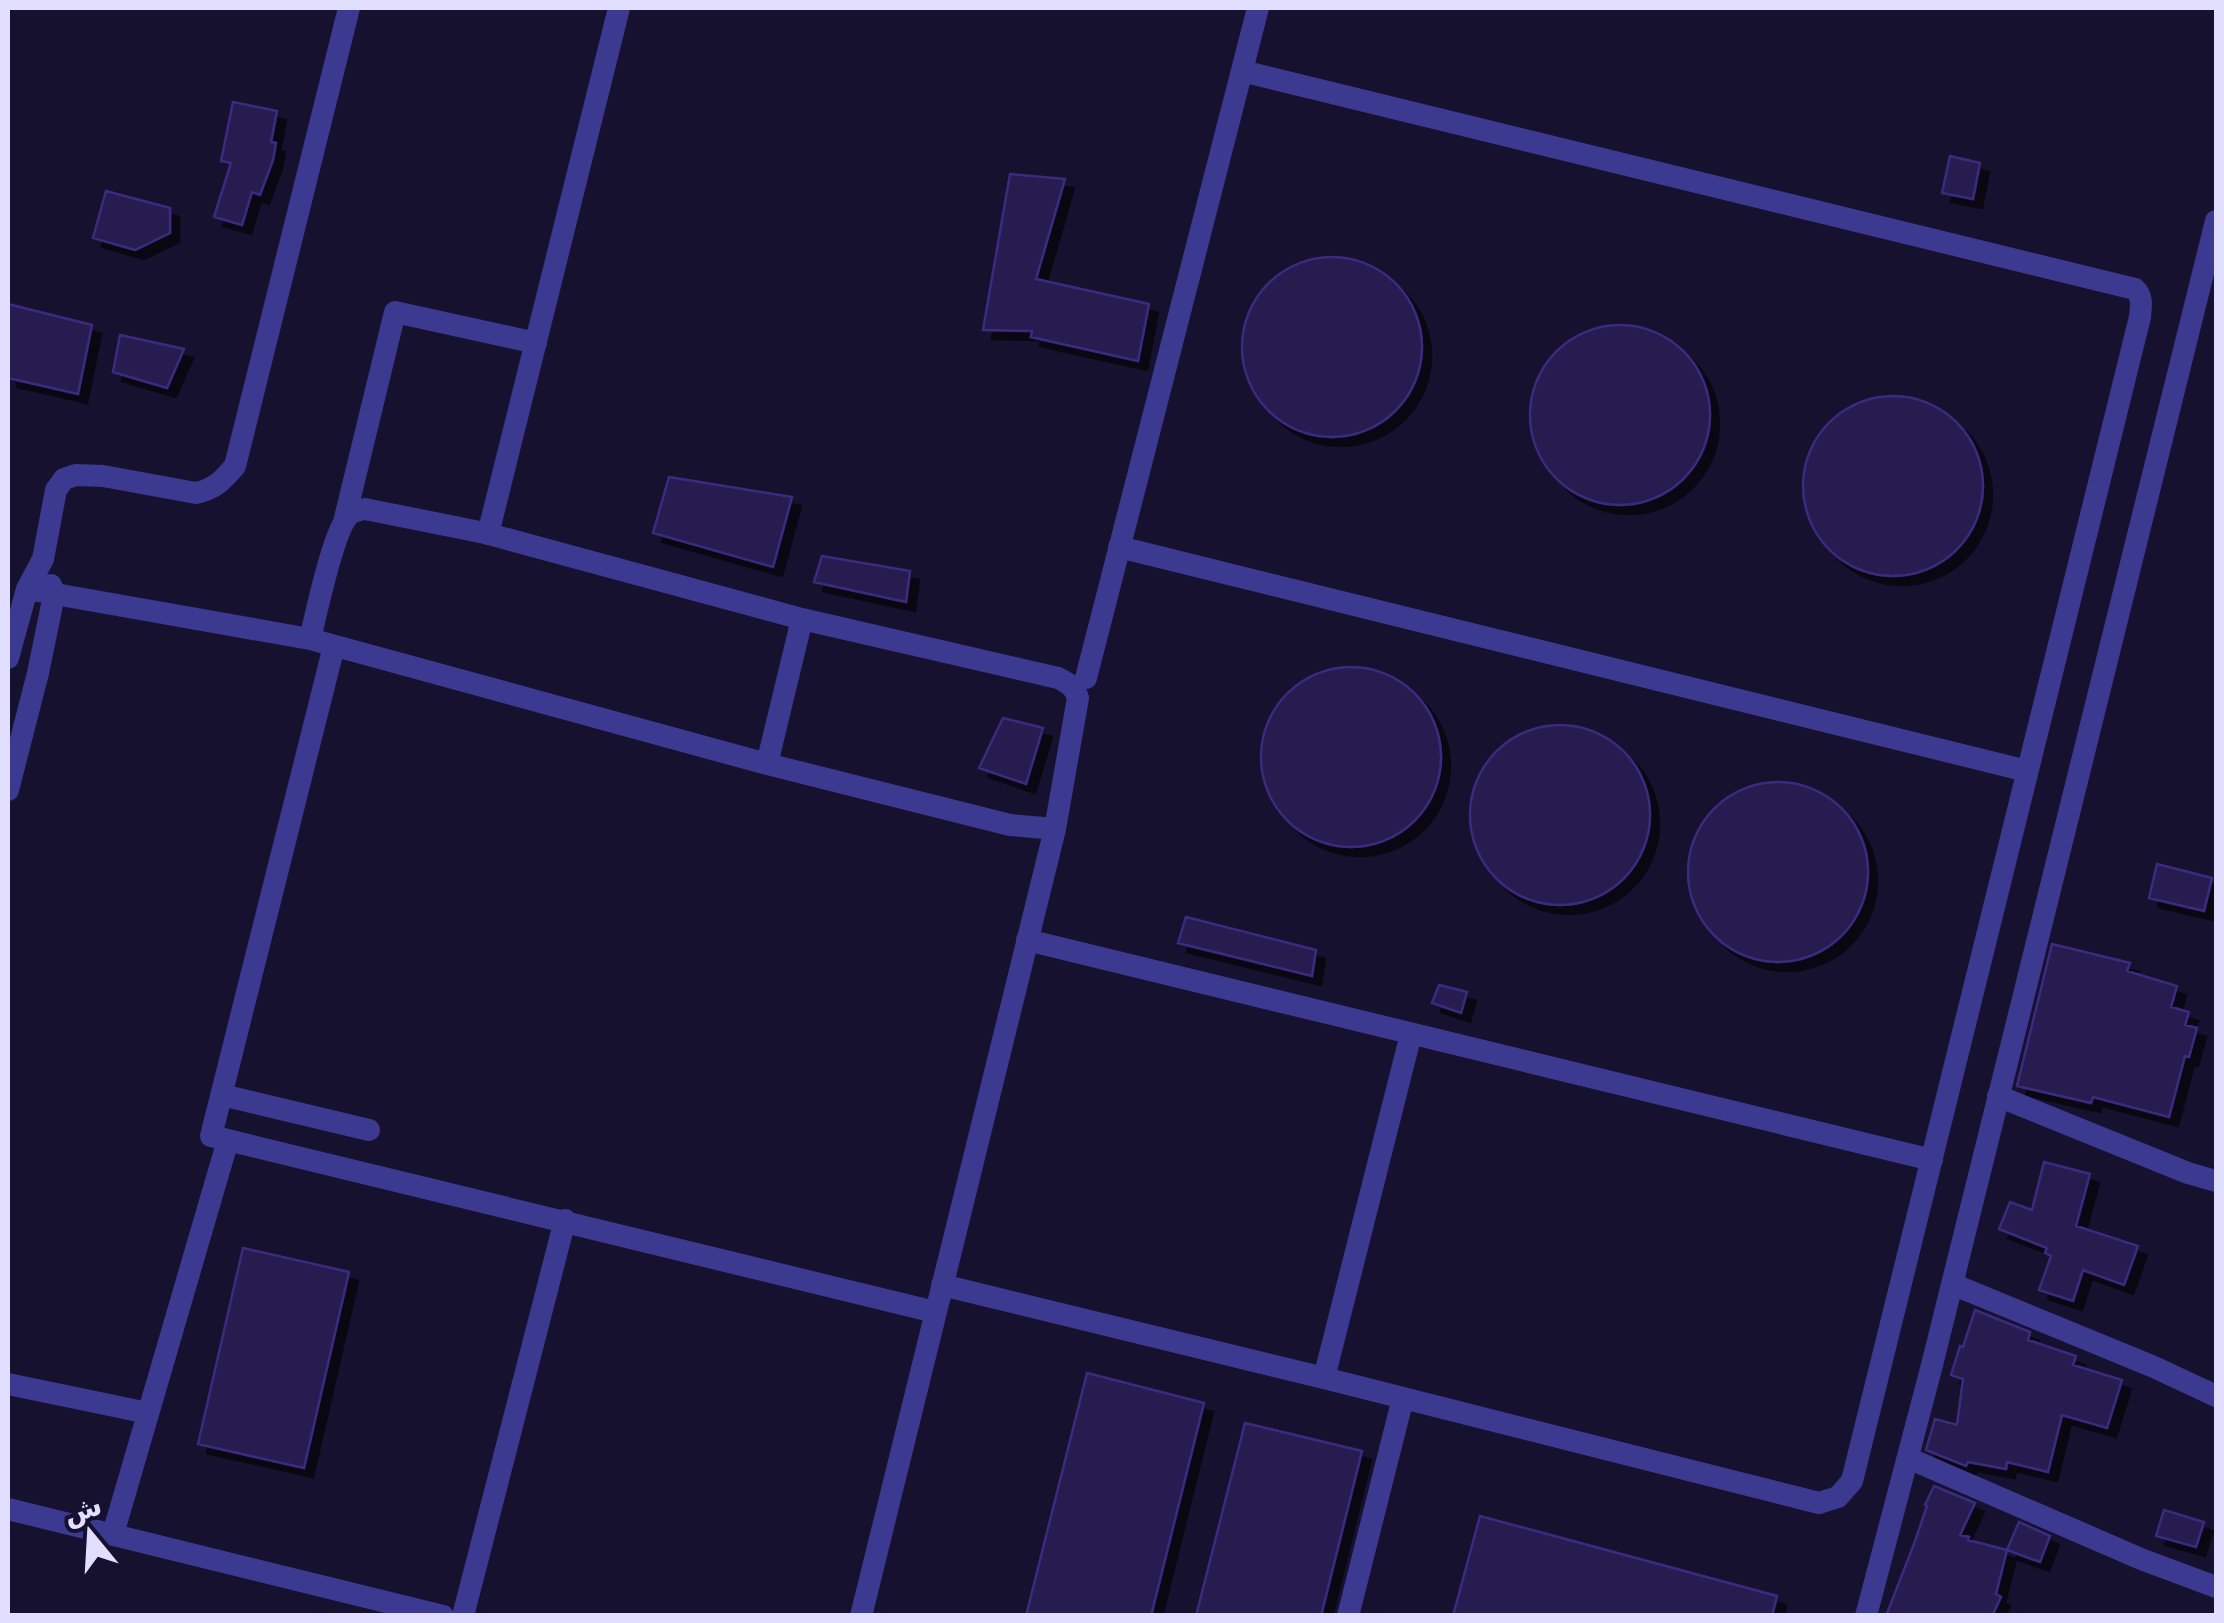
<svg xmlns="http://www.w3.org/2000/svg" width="2224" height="1623" viewBox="0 0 2224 1623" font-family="'DejaVu Sans',Cairo,sans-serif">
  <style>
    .building { fill: #251b50; stroke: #3b2c7e; stroke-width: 2.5; filter: url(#shadow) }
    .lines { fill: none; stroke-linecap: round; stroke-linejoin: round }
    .minor { stroke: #3b3990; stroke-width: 22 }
  </style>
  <defs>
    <filter id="shadow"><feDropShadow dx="9" dy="9" stdDeviation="0" flood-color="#0009"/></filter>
  </defs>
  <rect width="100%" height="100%" fill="#15112e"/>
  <path class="building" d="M233,102L277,111L271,142L276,143L273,160L260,195L252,192L242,225L214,217L231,163L221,161Z
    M1950,156L1980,163L1973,199L1942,193Z
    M1010,174L1065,179L1036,279L1149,304L1138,361L1031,337L1032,331L983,330Z
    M106,191L170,208V233L135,250L93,238Z
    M1242 347a90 90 0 1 1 180 0a90 90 0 1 1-180 0Z
    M8,304L92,325L78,394L8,378Z
    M1530 415a90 90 0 1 1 180 0a90 90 0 1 1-180 0Z
    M120,335L184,349L167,388L113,372Z
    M1803 486a90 90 0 1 1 180 0a90 90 0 1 1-180 0Z
    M669,477L792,497L773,567L653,533Z
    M822,556L910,571L906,602L814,582Z
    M1261 757a90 90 0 1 1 180 0a90 90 0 1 1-180 0Z
    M1003,718L1043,728L1026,784L979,768Z
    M1470 815a90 90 0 1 1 180 0a90 90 0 1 1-180 0Z
    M1688 872a90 90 0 1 1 180 0a90 90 0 1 1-180 0Z
    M2157,864L2212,878L2204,911L2149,898Z
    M1186,917L1316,950L1312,976L1178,943Z
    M2052,944L2130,963L2127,971L2177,986L2171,1007L2189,1012L2185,1025L2197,1028L2189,1057L2185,1056L2169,1117L2093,1097L2091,1103L2017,1086Z
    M1439,985L1467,992L1461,1013L1432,1003Z
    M2044,1162L2090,1174L2076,1226L2138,1246L2124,1285L2083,1270L2073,1301L2039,1290L2051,1256L2045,1253L2047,1248L1999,1229L2010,1202L2032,1210Z
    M243,1248L349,1272L304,1468L198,1444Z
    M1975,1310L2030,1332L2028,1340L2076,1356L2073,1365L2122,1380L2107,1428L2062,1415L2048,1472L2007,1462L2006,1469L1968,1462L1966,1466L1926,1450L1935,1419L1957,1425L1963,1379L1951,1375L1960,1346L1963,1347Z
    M1087,1373L1204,1403L1151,1616H1026Z
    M1245,1423L1362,1451L1321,1616H1196Z
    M1934,1486L1975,1503L1960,1535L1969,1537L1968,1540L2007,1550L1996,1594L2001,1597L1992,1616H1886L1914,1544L1927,1506L1925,1505Z
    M2164,1510L2204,1522L2196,1547L2156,1536Z
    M1480,1516L1777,1596L1772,1616H1453Z
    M2019,1522L2050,1536L2040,1562L2007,1550Z"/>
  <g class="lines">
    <path class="minor" d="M344,522L395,312L536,343
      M488,534L619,8
      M1119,547L2027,771
      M27,589L310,639L767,764L1010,825L1055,829L1078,698C1075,687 1068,683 1058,678L802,619L485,533L365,509C359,510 354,511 350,514C334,527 316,615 310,639
      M334,646L211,1136L935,1312
      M8,658L27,589L43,559L56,490L64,479L76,475L103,476L196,493C215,489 223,480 235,466L349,8
      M1086,678L1258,8
      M767,764L802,619
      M8,790L38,673L54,595L51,585
      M1027,940L1932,1160
      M222,1095L369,1130
      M1998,1096L2188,1173L2216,1181
      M1952,1284L2154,1367L2216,1396
      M942,1285L1324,1378L1819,1503L1838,1497L1852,1481L2140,317C2141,306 2143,297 2135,289L1242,71
      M1324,1378L1411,1034
      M8,1384L148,1413
      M1908,1458L2141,1559L2216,1587
      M8,1509L443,1616
      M113,1534L228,1140
      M463,1616L565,1220
      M861,1616L1055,829
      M1348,1616L1403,1398
      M1866,1616L1932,1365L2216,221"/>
  </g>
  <rect width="2224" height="1623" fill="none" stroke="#e1deff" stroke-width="20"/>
  <g transform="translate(90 1533) rotate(342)" stroke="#15112e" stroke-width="8" paint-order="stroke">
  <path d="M0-8L18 38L0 25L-18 38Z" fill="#e1deff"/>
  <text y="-15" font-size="28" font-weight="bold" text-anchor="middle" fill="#e1deff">ش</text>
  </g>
</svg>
